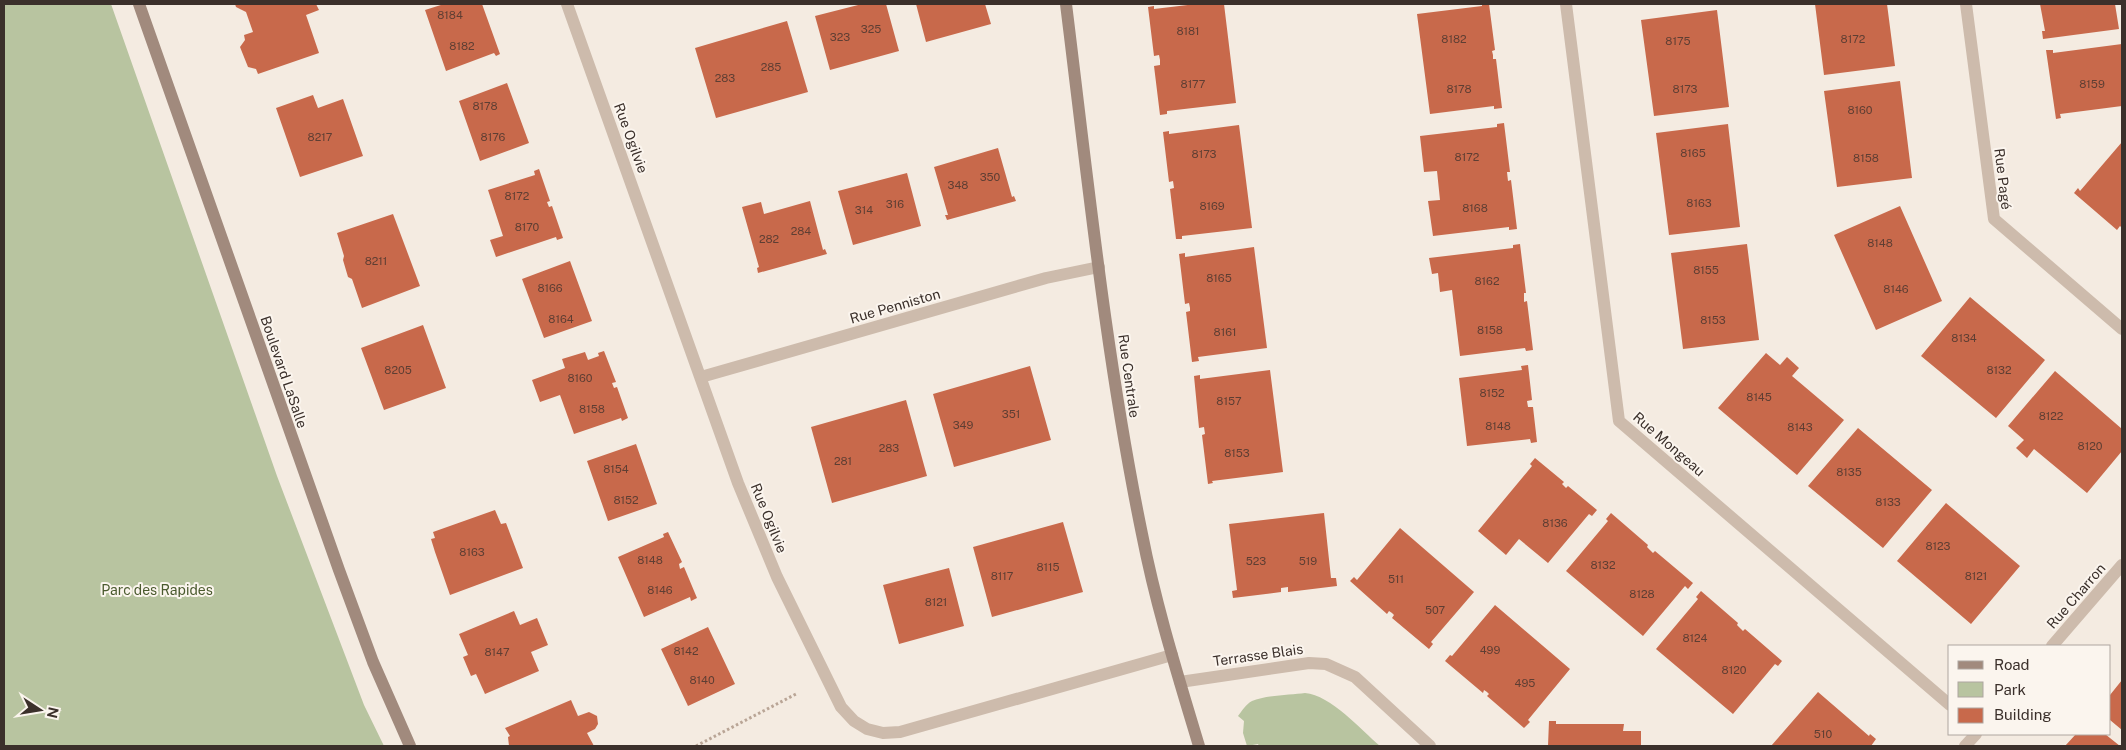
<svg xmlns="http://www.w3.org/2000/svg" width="2126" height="750" viewBox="0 0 2126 750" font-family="'Public Sans',sans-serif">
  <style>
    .green { fill: #b8c4a0 }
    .building { fill: #c8694b }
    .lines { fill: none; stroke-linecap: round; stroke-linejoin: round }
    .path { stroke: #b9a596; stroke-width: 3; stroke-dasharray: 2.5 2.5; stroke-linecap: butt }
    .street { stroke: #cdbbac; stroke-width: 12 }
    .secondary { stroke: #a18a7d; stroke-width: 12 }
    .labels { text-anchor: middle; stroke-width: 4; stroke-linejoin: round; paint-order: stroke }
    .number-label { font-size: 11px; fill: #5e3e33 }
    .street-label { font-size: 14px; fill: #3b302b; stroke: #fbf5ee }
    .park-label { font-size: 14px; fill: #4a5a2e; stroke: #fbf5ee }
  </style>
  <rect width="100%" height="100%" fill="#f4ebe1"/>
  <path class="green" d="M4,4H111L277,476L364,705L384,746H4Z
    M1305,693C1331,695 1361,730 1380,746H1259L1258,744L1247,746L1243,733L1244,721L1238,716C1242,711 1246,704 1252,701C1265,695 1291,695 1305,693Z"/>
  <path class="building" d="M235,4H316L319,10L306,15L319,53L258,74L256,69L248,67L240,47L245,40L244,35L253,32L246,12L236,7Z
    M444,4H482L500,54L496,56L494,53L446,71L425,10Z
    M862,4H886L899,51L830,70L815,16Z
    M916,4H985L991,24L926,42Z
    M1196,4H1224L1236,103L1167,111V114L1160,115L1154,66L1160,65V60L1159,55L1154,56L1148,7L1154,6V9Z
    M1482,4H1489L1495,50L1492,51L1493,55V59H1496L1502,108L1494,109V106L1430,114L1417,14L1482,6Z
    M1815,4H1887L1895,66L1824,75Z
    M2040,4H2115L2119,29L2043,39L2042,31H2045Z
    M1717,10L1729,107L1654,116L1641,20Z
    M787,21L808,92L716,118L695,48Z
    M2122,44V106L2060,114L2061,118L2056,119L2046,50H2053V53Z
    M1900,81L1912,178L1837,187L1824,91Z
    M507,83L529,143L480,161L459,101Z
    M313,95L318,108L343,99L363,156L300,177L276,108Z
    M1504,123L1510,172H1507L1508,181L1511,180L1517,229L1509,230V227L1433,236L1428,201L1440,200L1437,171L1424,172L1420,136L1497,127V124Z
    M1728,124L1740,227L1669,235L1656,133Z
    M1239,125L1252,228L1182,236V239H1176L1170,189L1174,188L1173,181L1169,182L1163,132L1169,131V134Z
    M2122,142V228L2120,226L2117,230L2074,193L2078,188L2080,191Z
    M998,148L1012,197L1014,196L1016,201L947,220L945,215H948L934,167Z
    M539,169L550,201L547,202L549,207L552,206L563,238L557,240L556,237L496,257L490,240L503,236L488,190L535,175L534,171Z
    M907,173L921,226L853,245L838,191Z
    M810,201L823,250L825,249L827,254L758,273L757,268L759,267L742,207L761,202L764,214Z
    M1900,206L1942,301L1876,330L1834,235Z
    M393,214L420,286L362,308L352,279L348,277L343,260L344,256L337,233Z
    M1520,244L1526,293H1524V302L1527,301L1533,350L1526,351L1525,348L1460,356L1452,290L1440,292L1438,273L1432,274L1429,258L1513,248V245Z
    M1747,244L1759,340L1683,349L1671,253Z
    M1254,247L1267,348L1198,357L1199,361L1192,362L1186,312L1190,311V308L1189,303L1185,304L1179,254L1185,253V257Z
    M570,261L592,321L544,338L522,279Z
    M1970,297L2045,360L1996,418L1921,356Z
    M423,325L446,388L384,410L361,348Z
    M604,351L616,382L612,383L614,388L617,387L628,418L622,421L621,418L574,434L560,395L540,402L532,380L565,368L562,359L585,352L588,360L599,356L598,353Z
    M1766,353L1780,365L1787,357L1799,368L1792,376L1844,420L1797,475L1718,408Z
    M1528,365L1532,400L1527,401L1528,407H1533L1537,442L1531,443L1530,439L1467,446L1459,378L1522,370L1521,366Z
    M1030,366L1051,440L954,467L933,394Z
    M1270,370L1283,472L1212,481L1213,483L1208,484L1202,435L1205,434L1204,427L1199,428L1194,376L1200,375V379Z
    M2055,371L2122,429V451L2087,493L2034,449L2027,458L2016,448L2024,440L2008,426Z
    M906,400L927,476L832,503L811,427Z
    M1858,428L1932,490L1883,548L1808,486Z
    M636,444L657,504L608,521L587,461Z
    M1535,458L1564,482L1562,484L1566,488L1568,486L1597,510L1592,516L1589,514L1548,563L1519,539L1506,555L1478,531L1532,466L1530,464Z
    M1946,503L2020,566L1971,624L1897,561Z
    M495,510L501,524L506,523L523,568L450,595L435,552L431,539L435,538L433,532Z
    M1324,513L1331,578H1336L1337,586L1288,592V587L1281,588V592L1233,598L1232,591L1237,590L1229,524Z
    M1611,513L1648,545L1647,547L1653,553L1655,551L1693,583L1688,589L1685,586L1643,636L1566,571L1608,521L1606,519Z
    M1063,522L1083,592L992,617L973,547Z
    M1400,528L1474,592L1431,642L1433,644L1429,649L1392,618L1394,615L1392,613L1389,611L1387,614L1350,581L1354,577L1357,580Z
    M668,532L682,562L679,564L680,569L684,567L697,598L691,601L690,597L644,617L618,557L664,537L663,534Z
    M949,568L964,626L899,644L883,585Z
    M1701,591L1738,623L1737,625L1743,631L1745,629L1782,661L1778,666L1775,664L1733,714L1656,649L1698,599L1696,597Z
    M1495,605L1570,669L1528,720L1530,722L1524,728L1487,696L1489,694L1487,692L1484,690L1483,693L1445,661L1450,655L1452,656Z
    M514,611L520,625L537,618L548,645L531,652L539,671L485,694L476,674L471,676L463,657L468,655L459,634Z
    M708,627L735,684L688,706L661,649Z
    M2122,680V730L2110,720V695Z
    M1818,692L1869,736L1870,734L1876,739L1871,746H1771Z
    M571,700L578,716L589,712L597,716L598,724L595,729L587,733L594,746H509L508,737L510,736L505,728Z
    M1549,721H1556V724H1624L1623,731H1641V746H1548Z
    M2076,734H2105L2120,746H2065Z"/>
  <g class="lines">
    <path class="path" d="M696,746L798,693"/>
    <path class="street" d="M567,4L738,483L777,577L841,707L854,721L867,729L883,733L900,732L1172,655
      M1566,4L1619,421L1950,705
      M1966,4L1994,219L2122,329
      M701,377L1046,278L1099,267
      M2052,646L2122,565
      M1180,682L1309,663L1326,664L1355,677L1430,746
      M1965,746L1976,734"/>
    <path class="secondary" d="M139,4L339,570L373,662L410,746
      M1066,4C1088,181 1106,359 1142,534C1156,606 1178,676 1199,746"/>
  </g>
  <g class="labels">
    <g class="number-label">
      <text x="450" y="19">8184</text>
      <text x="871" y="33">325</text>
      <text x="1188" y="35">8181</text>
      <text x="840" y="41">323</text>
      <text x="1454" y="43">8182</text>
      <text x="1853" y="43">8172</text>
      <text x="1678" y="45">8175</text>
      <text x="462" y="50">8182</text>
      <text x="771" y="71">285</text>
      <text x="725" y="82">283</text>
      <text x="1193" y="88">8177</text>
      <text x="2092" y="88">8159</text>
      <text x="1459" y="93">8178</text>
      <text x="1685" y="93">8173</text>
      <text x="485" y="110">8178</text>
      <text x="1860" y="114">8160</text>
      <text x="320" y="141">8217</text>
      <text x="493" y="141">8176</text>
      <text x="1693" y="157">8165</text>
      <text x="1204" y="158">8173</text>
      <text x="1467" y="161">8172</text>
      <text x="1866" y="162">8158</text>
      <text x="990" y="181">350</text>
      <text x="958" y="189">348</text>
      <text x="517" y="200">8172</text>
      <text x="1699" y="207">8163</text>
      <text x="895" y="208">316</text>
      <text x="1212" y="210">8169</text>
      <text x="1475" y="212">8168</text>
      <text x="864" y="214">314</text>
      <text x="527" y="231">8170</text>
      <text x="801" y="235">284</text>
      <text x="769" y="243">282</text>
      <text x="1880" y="247">8148</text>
      <text x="376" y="265">8211</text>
      <text x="1706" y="274">8155</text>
      <text x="1219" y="282">8165</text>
      <text x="1487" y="285">8162</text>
      <text x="550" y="292">8166</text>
      <text x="1896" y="293">8146</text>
      <text x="561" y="323">8164</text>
      <text x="1713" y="324">8153</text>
      <text x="1490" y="334">8158</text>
      <text x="1225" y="336">8161</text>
      <text x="1964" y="342">8134</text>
      <text x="398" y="374">8205</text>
      <text x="1999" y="374">8132</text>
      <text x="580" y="382">8160</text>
      <text x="1492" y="397">8152</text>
      <text x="1759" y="401">8145</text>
      <text x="1229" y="405">8157</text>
      <text x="592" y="413">8158</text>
      <text x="1011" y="418">351</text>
      <text x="2051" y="420">8122</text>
      <text x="963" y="429">349</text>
      <text x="1498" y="430">8148</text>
      <text x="1800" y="431">8143</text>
      <text x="2090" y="450">8120</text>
      <text x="889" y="452">283</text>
      <text x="1237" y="457">8153</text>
      <text x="843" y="465">281</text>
      <text x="616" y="473">8154</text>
      <text x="1849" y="476">8135</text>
      <text x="626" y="504">8152</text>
      <text x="1888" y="506">8133</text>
      <text x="1555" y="527">8136</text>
      <text x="1938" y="550">8123</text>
      <text x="472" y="556">8163</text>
      <text x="650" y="564">8148</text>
      <text x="1256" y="565">523</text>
      <text x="1308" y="565">519</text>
      <text x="1603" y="569">8132</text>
      <text x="1048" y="571">8115</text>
      <text x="1002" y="580">8117</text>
      <text x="1976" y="580">8121</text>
      <text x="1396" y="583">511</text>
      <text x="660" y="594">8146</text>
      <text x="1642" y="598">8128</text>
      <text x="936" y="606">8121</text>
      <text x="1435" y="614">507</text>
      <text x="1695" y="642">8124</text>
      <text x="1490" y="654">499</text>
      <text x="686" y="655">8142</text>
      <text x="497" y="656">8147</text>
      <text x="1734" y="674">8120</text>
      <text x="702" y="684">8140</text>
      <text x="1525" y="687">495</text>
      <text x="1823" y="738">510</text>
    </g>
    <g class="street-label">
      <text transform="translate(631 138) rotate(70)" y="5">Rue Ogilvie</text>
      <text transform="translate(2003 179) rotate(83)" y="5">Rue Pagé</text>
      <text transform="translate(895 306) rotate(-16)" y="5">Rue Penniston</text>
      <text transform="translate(284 372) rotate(71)" y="5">Boulevard LaSalle</text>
      <text transform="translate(1129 376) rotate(82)" y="5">Rue Centrale</text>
      <text transform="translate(1669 444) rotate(41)" y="5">Rue Mongeau</text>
      <text transform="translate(769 518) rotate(68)" y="5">Rue Ogilvie</text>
      <text transform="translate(2076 596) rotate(-49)" y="5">Rue Charron</text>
      <text transform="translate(1258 655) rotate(-8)" y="5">Terrasse Blais</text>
    </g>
    <g class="park-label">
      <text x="157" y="595">Parc des Rapides</text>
    </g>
  </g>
  <rect width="2126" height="750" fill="none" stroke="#3b302b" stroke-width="10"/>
  <rect x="1948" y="645" width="162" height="90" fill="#fbf5ee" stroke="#aea6a0"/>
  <rect x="1958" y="661" width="25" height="8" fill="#a18a7d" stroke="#aea6a0"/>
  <text x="1994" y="670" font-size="15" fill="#3b302b">Road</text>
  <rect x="1958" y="682" width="25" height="15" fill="#b8c4a0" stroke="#aea6a0"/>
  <text x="1994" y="695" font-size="15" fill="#3b302b">Park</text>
  <rect x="1958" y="708" width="25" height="15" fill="#c8694b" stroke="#aea6a0"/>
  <text x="1994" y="720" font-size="15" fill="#3b302b">Building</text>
  <g transform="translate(40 710) rotate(102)" stroke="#fbf5ee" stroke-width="4" paint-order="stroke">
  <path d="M0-4L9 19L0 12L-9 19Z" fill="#3b302b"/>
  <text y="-8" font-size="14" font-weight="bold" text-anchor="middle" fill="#3b302b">N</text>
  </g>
</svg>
